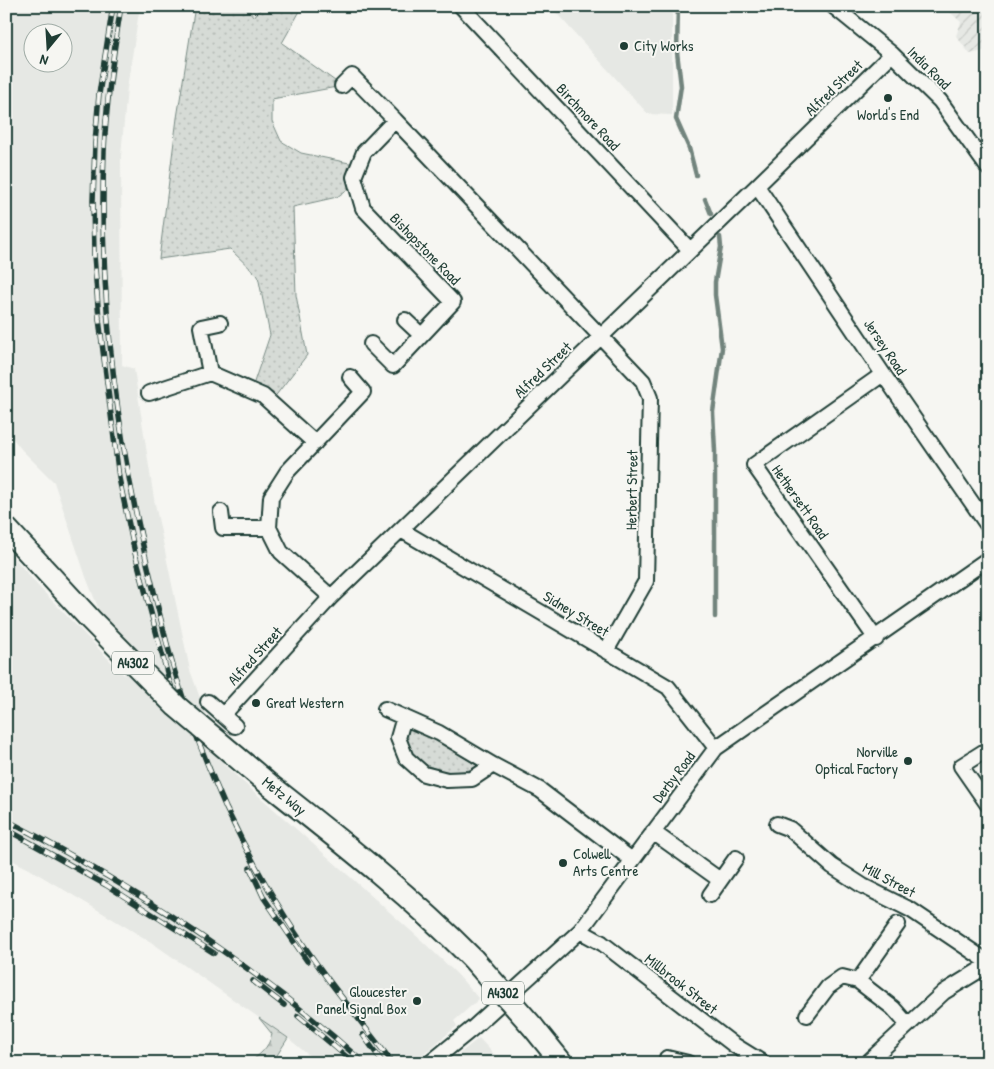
<svg xmlns="http://www.w3.org/2000/svg" width="994" height="1069" viewBox="0 0 994 1069" font-family="'Patrick Hand',sans-serif">
  <style>
    .built { fill: #e6e8e4; fill-rule: evenodd }
    .industrial { fill: url(#industrial-furrows) }
    .grass { fill: url(#grass-dots); stroke: #7a8c85 }
    .forest { fill: url(#forest-firs); stroke: #7a8c85 }
    .lines { fill: none; stroke-linecap: round; stroke-linejoin: round }
    .stream { stroke: #72847d; stroke-width: 4.5 }
    .street-casing { stroke: #1f3d34; stroke-width: 18 }
    .primary-casing { stroke: #1f3d34; stroke-width: 25 }
    .street { stroke: #f6f6f2; stroke-width: 14 }
    .primary { stroke: #f6f6f2; stroke-width: 21 }
    .rail-casing { stroke: #1f3d34; stroke-width: 5.5 }
    .rail { stroke: #f6f6f2; stroke-width: 4; stroke-dasharray: 11; stroke-linecap: butt }
    .primary-bridge-casing { stroke: #1f3d34; stroke-width: 25; stroke-linecap: butt }
    .primary-bridge { stroke: #f6f6f2; stroke-width: 21 }
    .poi-dot { fill: #1f3d34; stroke: #f6f6f2; stroke-width: 2 }
    .labels { text-anchor: middle; stroke-width: 4; stroke-linejoin: round; paint-order: stroke }
    .shield { fill: #f6f6f2; stroke: #60746d; stroke-width: 1 }
    .shield-label { font-size: 14px; font-weight: bold; fill: #1f3d34 }
    .poi-label { font-size: 15px; fill: #1f3d34; stroke: #f6f6f2; text-anchor: start }
    .street-label { font-size: 15px; fill: #1f3d34; stroke: #f6f6f2 }
  </style>
  <defs>
    <pattern id="industrial-furrows" width="10" height="10" patternUnits="userSpaceOnUse" patternTransform="scale(1.25)"><rect width="10" height="10" fill="#e6e8e4"/><path d="M-1 1l2-2M0 10L10 0M9 11l2-2" fill="none" stroke="#c5c8c4"/></pattern>
    <pattern id="grass-dots" width="8" height="8" patternUnits="userSpaceOnUse" patternTransform="scale(1.25)"><rect width="8" height="8" fill="#d6dbd6"/><path d="M2 2h.1M6 6h.1" fill="none" stroke="#b7bdb8" stroke-width="1.8" stroke-linecap="round"/></pattern>
    <pattern id="forest-firs" width="22" height="20" patternUnits="userSpaceOnUse" patternTransform="scale(1.25)"><rect width="22" height="20" fill="#d6dbd6"/><path d="M5 1l3.5 6h-7zM16 11l3.5 6h-7z" fill="#b7bdb8"/></pattern>
  </defs>
  <rect width="100%" height="100%" fill="#f6f6f2"/>
  <filter id="ink" filterUnits="userSpaceOnUse"><feTurbulence type="fractalNoise" baseFrequency=".02" numOctaves="2"/><feDisplacementMap in="SourceGraphic" scale="10" xChannelSelector="R" yChannelSelector="G"/><feConvolveMatrix kernelMatrix="1 2 1 2 8 2 1 2 1" color-interpolation-filters="sRGB"/></filter>
  <g filter="url(#ink)">
    <path class="built" d="M6,6H140L127,88L121,156L122,365L134,369L154,499L190,670L224,765L420,939L457,974L479,999L454,1021L457,1026L413,1063H318L288,1038L151,942L31,870L6,857V548L38,586L125,676L86,577L54,482L22,450L6,430ZM32,32H62V62H32Z
      M550,6H672V115L648,114Z
      M479,1038L502,1063H448Z"/>
    <path class="industrial" d="M943,6H988V50L970,54L956,36L961,22Z"/>
    <path class="grass" d="M195,6H245L254,17L263,6H299L300,11L282,43L342,86L272,99V121L281,141L301,153L359,165L356,183L337,197L293,207L296,295L307,355L270,403L251,391L270,335L258,276L230,249L159,259L177,118Z
      M409,728L436,740L478,766C452,782 399,764 409,728Z"/>
    <path class="forest" d="M259,1018L288,1038L272,1063H249C259,1055 269,1048 272,1034Z"/>
    <g class="lines">
      <path class="stream" d="M678,6L677,52L681,86L676,119L689,148L696,175
        M705,199L711,214
        M715,617V451L713,412L722,348L715,295V282L721,247L720,237"/>
      <g class="street-casing">
        <path id="street" d="M461,6L690,250
          M833,6L892,54L940,101L988,168
          M342,86L352,76L395,120L364,152L354,177L363,208L453,302L393,366L371,344
          M395,120L643,381L650,398L646,581L606,651
          M757,186L883,374L988,526
          M405,320L421,335
          M210,373L201,327L220,323
          M149,393L210,373L263,396L315,443
          M221,512L223,528H269
          M401,530L668,687L716,748
          M331,597L281,552L269,528L271,497L287,472L363,392L350,377
          M876,639L754,465L883,374
          M208,702L235,726
          M385,709L439,733L493,765L540,790L632,860
          M223,715L331,597L757,186L892,54
          M404,717L398,738L406,758L424,774L447,780L472,779L493,765
          M988,749L961,766L988,805
          M777,824L790,829L832,866L863,886L911,910L988,962
          M653,832L720,880
          M710,895L736,858
          M580,931L602,943L734,1045L763,1063
          M858,981L893,1008L908,1025
          M807,1015L828,987L842,977L858,981L898,924
          M667,1058L688,1063
          M430,1063L473,1028L580,931L716,748L988,559
          M867,1063L944,992L988,965"/>
      </g>
      <g class="primary-casing">
        <path id="primary" d="M271,786C342,842 410,895 473,959
          M533,1027L562,1063"/>
      </g>
      <use href="#street" class="street"/>
      <use href="#primary" class="primary"/>
      <g class="rail-casing">
        <path id="rail" d="M113,6L99,94L95,143L93,201L94,255L99,319L119,478L135,553L169,680L181,713
          M121,6C113,55 106,103 104,152C98,302 119,455 156,600C163,627 169,655 178,682C191,725 208,767 226,808C254,867 288,926 327,978C349,1007 371,1035 393,1063
          M6,820C135,887 256,966 364,1063
          M6,829L106,885L214,953
          M250,868L264,898L307,961
          M253,981L284,1005
          M298,1016L348,1058
          M363,1035L383,1063"/>
      </g>
      <use href="#rail" class="rail"/>
      <g class="primary-bridge-casing">
        <path id="primary-bridge" d="M6,528L91,620L176,706L271,786
          M473,959L533,1027"/>
      </g>
      <use href="#primary-bridge" class="primary-bridge"/>
    </g>
  </g>
  <g class="poi-dot">
    <circle cx="624" cy="46" r="5"/>
    <circle cx="888" cy="98" r="5"/>
    <circle cx="256" cy="703" r="5"/>
    <circle cx="908" cy="761" r="5"/>
    <circle cx="563" cy="863" r="5"/>
    <circle cx="417" cy="1001" r="5"/>
  </g>
  <g class="labels">
    <g class="shield">
      <rect x="112" y="651.5" width="42" height="23" rx="4"/>
      <rect x="482" y="981.5" width="42" height="23" rx="4"/>
    </g>
    <g class="shield-label">
      <text x="133" y="668">A4302</text>
      <text x="503" y="998">A4302</text>
    </g>
    <g class="poi-label">
      <text x="634" y="51">City Works</text>
      <text x="888" y="120" text-anchor="middle">World's End</text>
      <text x="266" y="708">Great Western</text>
      <text x="898" y="757" text-anchor="end">Norville<tspan x="898" dy="17">Optical Factory</tspan></text>
      <text x="573" y="859">Colwell<tspan x="573" dy="17">Arts Centre</tspan></text>
      <text x="407" y="997" text-anchor="end">Gloucester<tspan x="407" dy="17">Panel Signal Box</tspan></text>
    </g>
    <g class="street-label">
      <text transform="translate(929 68) rotate(45)" y="5">India Road</text>
      <text transform="translate(834 88) rotate(-44)" y="5">Alfred Street</text>
      <text transform="translate(588 117) rotate(47)" y="5">Birchmore Road</text>
      <text transform="translate(425 249) rotate(46)" y="5">Bishopstone Road</text>
      <text transform="translate(885 347) rotate(56)" y="5">Jersey Road</text>
      <text transform="translate(543 370) rotate(-44)" y="5">Alfred Street</text>
      <text transform="translate(632 490) rotate(-89)" y="5">Herbert Street</text>
      <text transform="translate(800 502) rotate(55)" y="5">Hethersett Road</text>
      <text transform="translate(576 614) rotate(31)" y="5">Sidney Street</text>
      <text transform="translate(255 656) rotate(-48)" y="5">Alfred Street</text>
      <text transform="translate(674 777) rotate(-53)" y="5">Derby Road</text>
      <text transform="translate(284 796) rotate(39)" y="5">Metz Way</text>
      <text transform="translate(889 880) rotate(28)" y="5">Mill Street</text>
      <text transform="translate(681 984) rotate(38)" y="5">Millbrook Street</text>
    </g>
  </g>
  <rect width="994" height="1069" fill="none" stroke="#f6f6f2" stroke-width="25"/>
  <rect x="12" y="12" width="969" height="1044" fill="none" stroke="#1f3d34" stroke-width="2" filter="url(#ink)"/>
  <g transform="translate(48 48) rotate(198)"><circle r="24" fill="#f6f6f2" stroke="#a0aca6"/>
  <path d="M0-4L9 19L0 12L-9 19Z" fill="#1f3d34"/>
  <text y="-8" font-size="14" font-weight="bold" text-anchor="middle" fill="#1f3d34">N</text>
  </g>
</svg>
